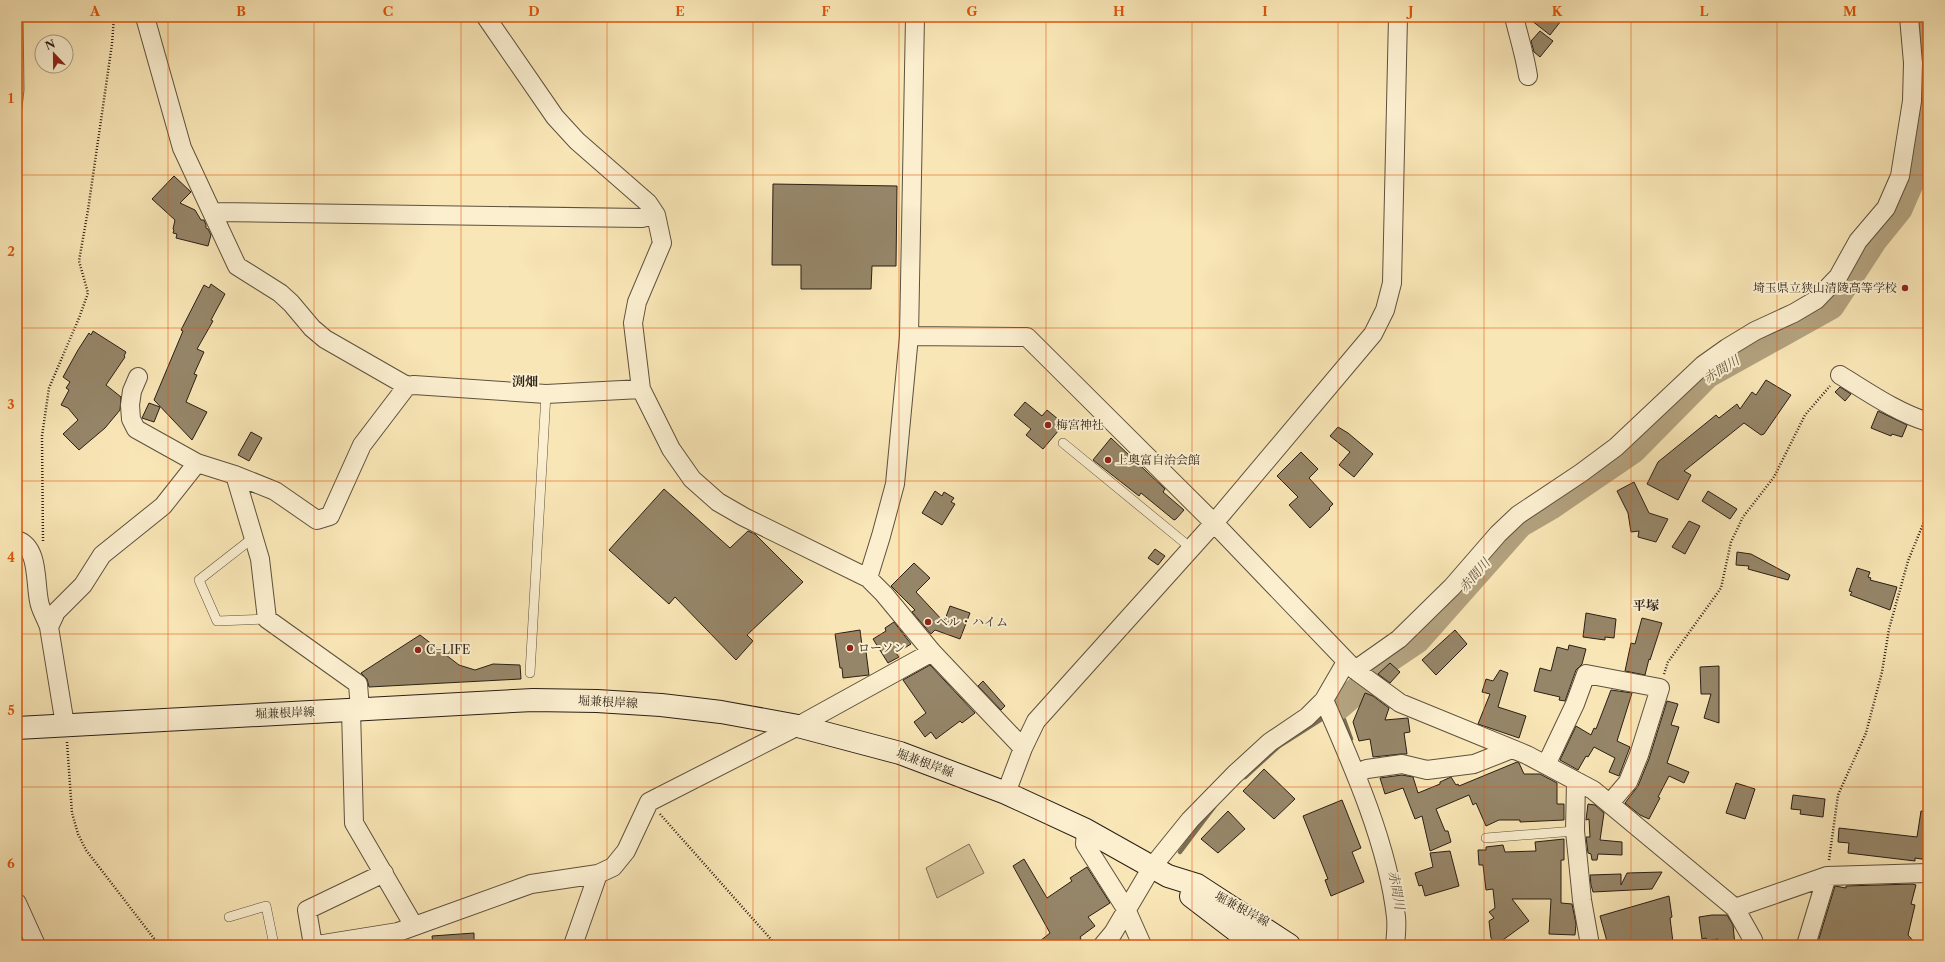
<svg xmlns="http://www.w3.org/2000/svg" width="1945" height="962" viewBox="0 0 1945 962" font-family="'Libre Caslon Text','Noto Serif JP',serif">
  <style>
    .green { fill: #d6c49b; stroke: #807258 }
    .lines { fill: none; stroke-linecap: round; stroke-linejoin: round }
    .stream { stroke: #7c6e55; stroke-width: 4.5 }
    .river { stroke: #b3a27f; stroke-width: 27 }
    .building { fill: #968669; stroke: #2a1f15 }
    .lane-casing { stroke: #5e513d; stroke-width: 10 }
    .street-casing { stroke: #5e513d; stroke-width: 20 }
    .secondary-casing { stroke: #2a1f15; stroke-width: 24 }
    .path { stroke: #2a1f15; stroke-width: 2.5; stroke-dasharray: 1 2; stroke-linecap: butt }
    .lane { stroke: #fbefd0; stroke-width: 9 }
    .street { stroke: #fbefd0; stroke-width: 18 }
    .secondary { stroke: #fbefd0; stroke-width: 22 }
    .grid { fill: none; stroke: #de560c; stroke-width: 1; stroke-opacity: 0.55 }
    .poi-dot { fill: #8f2418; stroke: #fbefd0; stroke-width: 1.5 }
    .labels { text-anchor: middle; stroke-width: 4; stroke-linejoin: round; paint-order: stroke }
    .poi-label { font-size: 12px; fill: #2a1f15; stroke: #fbefd0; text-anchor: start }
    .street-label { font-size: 12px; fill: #2a1f15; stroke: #fbefd0 }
    .water-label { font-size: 13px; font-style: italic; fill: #61533f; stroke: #fbefd0 }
    .neighbourhood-label { font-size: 13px; font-weight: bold; fill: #2a1f15; stroke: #fbefd0 }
    .neatline { fill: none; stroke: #de560c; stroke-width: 1.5 }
    .grid-label { font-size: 13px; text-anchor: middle; font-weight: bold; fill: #de560c }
  </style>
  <rect width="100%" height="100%" fill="#f9e6b6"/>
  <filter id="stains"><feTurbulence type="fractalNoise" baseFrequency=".005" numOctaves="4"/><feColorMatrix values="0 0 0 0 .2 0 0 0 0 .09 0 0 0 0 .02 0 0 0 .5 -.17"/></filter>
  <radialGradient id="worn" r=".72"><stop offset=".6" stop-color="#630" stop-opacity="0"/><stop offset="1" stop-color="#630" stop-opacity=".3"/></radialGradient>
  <path class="green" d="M17,17H23L24,90L17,151Z
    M969,844L984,873L937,898L926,868Z"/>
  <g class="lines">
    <path class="stream" d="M1339,706L1351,739
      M1245,777L1279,746L1320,720
      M1180,852L1214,807"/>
    <path class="river" d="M1373,673L1380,665L1417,640L1520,524L1551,506L1633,450L1707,375L1831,306L1874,240L1899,209L1919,163L1925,81L1924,17
      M1339,706L1362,686"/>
  </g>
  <path class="building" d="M1527,17H1564L1550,35Z
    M1540,31L1553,41L1540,57L1534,52L1531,41Z
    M174,176L191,192L180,203L195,210L201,220H204L206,225V228L208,229L211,235L208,246L176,238L177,234L173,233L174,230L173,229L175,220L152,199Z
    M773,184L897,186L896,266H872L871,289H801V265H772Z
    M211,284L225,294L211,320L213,321L197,349L204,352L194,374L197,375L186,402L207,412L192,440L154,400L183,331L181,330L204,285L209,288Z
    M93,331L126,352L124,356L125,357L106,385L121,397L120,410L105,428L79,450L63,434L78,420L68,408L61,405L69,390L66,388L70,382L63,377L78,350L89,333L91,335Z
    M1766,380L1791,395L1764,434L1761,435L1744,423L1684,471L1691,475L1678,500L1647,484L1658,462L1716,415L1719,418L1737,404L1740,409L1752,392L1756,395Z
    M1840,387L1851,394L1845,401L1835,392Z
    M1025,402L1042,416L1047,410L1064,424L1043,449L1026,435L1031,429L1014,415Z
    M149,403L160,407L154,422L142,418Z
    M1878,411L1907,425L1902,437L1892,434L1891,436L1871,428Z
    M1338,427L1348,433L1373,454L1354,477L1339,465L1350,452L1330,436Z
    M251,432L262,438L249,461L238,455Z
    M1111,438L1165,489L1163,492L1184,510L1176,519L1174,520L1141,493L1139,496L1093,460Z
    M1301,452L1318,469L1309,478L1333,504L1329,508L1330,509L1310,528L1289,505L1298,497L1277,476Z
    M1634,482L1649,513L1668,519L1656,542L1638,537L1639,531L1631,532L1628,513L1617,491Z
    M664,489L730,548L748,531L755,534L803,582L747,635L753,641L736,660L675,597L669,604L609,550Z
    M935,491L942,496L944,492L954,498L951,502L955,504L942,525L922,513Z
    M1708,491L1737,509L1730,519L1702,501Z
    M1689,521L1700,526L1685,554L1672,547Z
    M1155,549L1165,556L1158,565L1148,558Z
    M1737,552L1751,554L1790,575L1788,580L1748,569L1749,566L1736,565Z
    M914,563L930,578L916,592L944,622L950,606L970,613L960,639L935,630L931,634L912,612L915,610L891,586Z
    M1857,568L1870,572L1868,577L1871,578L1870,580L1897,587L1890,610L1850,595L1852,592L1849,591Z
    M1586,613L1616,619L1614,638L1605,637V640L1583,637Z
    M1642,618L1662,623L1650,660L1649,659L1645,675L1625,671L1631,643L1635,644Z
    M894,622L911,644L896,653L899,657L888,663L873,639L886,631L885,628Z
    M860,630L862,646L865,644L869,675L843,678L842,668H840L835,634Z
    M1455,630L1467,644L1436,675L1422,660Z
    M420,635L459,665L475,670L493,664L520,665L521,679L369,687L367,679L361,673Z
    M1569,645L1586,649L1582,664L1576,670L1565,701L1559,700L1560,697L1534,691L1540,668L1551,671L1557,647L1568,650Z
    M1390,663L1400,672L1390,683L1378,674Z
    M930,665L975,713L962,723L960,721L936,739L931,732L925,737L914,722L926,713L903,680Z
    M1719,666V723L1704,718L1711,694H1701L1700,667Z
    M1500,670L1508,673L1498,707L1526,716L1519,738L1478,724L1490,694L1482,692L1486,679L1493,681Z
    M983,681L1005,706L1001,710L978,686Z
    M1611,690L1632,693L1617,741L1630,747L1619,776L1609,772L1615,758L1594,747L1588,757L1586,756L1578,770L1560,760L1576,726L1591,735L1594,728L1596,729Z
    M1365,693L1373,696L1389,708L1385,720L1408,718L1410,732L1404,733L1407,754H1401L1373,757L1370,739L1359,741L1353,722Z
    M1667,701L1678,704L1671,725L1679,727L1667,763L1689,772L1684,783L1669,776L1658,797L1660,798L1649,819L1640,815L1625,803L1638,786L1649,759Z
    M1517,762L1519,763L1524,774H1540L1557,783V804H1564V820L1520,822V820H1499L1486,826L1476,803L1473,805L1469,795L1436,809L1445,831H1448L1451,842L1430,851L1422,816L1415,819L1403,788L1385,794L1380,778L1402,775L1413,777L1418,793L1440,784V782L1451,777L1456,785L1458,784L1459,786Z
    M1264,769L1295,799L1274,819L1243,791Z
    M1736,783L1755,789L1745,819L1726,813Z
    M1793,795L1825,799L1823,817L1800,814L1801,810L1791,809Z
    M1342,800L1361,848L1352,852L1364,882L1331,896L1325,880L1328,879L1303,816Z
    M1588,804L1595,805L1604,813L1600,840L1622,842V855L1598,854L1597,860H1592L1591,854L1588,853L1586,837H1590L1589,819L1586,820Z
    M1228,811L1245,829L1218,853L1201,839Z
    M1921,811L1928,812V860L1915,858V861L1848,853L1849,843L1838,842L1839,828L1917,837Z
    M1564,839V860H1561V903L1572,904L1576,924L1575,935L1549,934L1551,899H1512L1529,921L1496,945L1491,938L1489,921L1494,918L1489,912L1495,908L1493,889L1486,890L1483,865H1479L1478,850H1486V847L1503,845L1505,852L1536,851L1535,842Z
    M1450,851L1459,886L1425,896L1422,885L1419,886L1415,873L1433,867L1430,853Z
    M1024,859L1047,898L1072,881L1070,878L1087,867L1110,903L1088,917L1095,926L1080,937L1081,939L1073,945H1035L1050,933L1013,866Z
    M1662,872L1652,889L1593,892L1591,885L1590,875L1621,874V885L1627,873Z
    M1913,884L1916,885L1911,904L1915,905L1908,935L1917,945H1817L1835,886L1846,888V886Z
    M1669,896L1672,917L1670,918L1673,942L1652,945H1608L1600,916Z
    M1712,915H1727L1733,925L1735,945H1718V939L1707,941L1706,938L1702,939L1699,917Z
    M474,933V945H433L432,936Z"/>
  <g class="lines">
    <g class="lane-casing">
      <path id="lane" d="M1063,443L1191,548
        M254,537L199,580L217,621L267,619
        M530,673L546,394
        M1486,838L1575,831
        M229,917L266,906L274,945"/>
    </g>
    <g class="street-casing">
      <path id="street" d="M145,17L182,148L237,266L280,293L291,303L312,328L325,339L407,386L414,385L546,394L641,389
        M486,17L555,117L577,141L648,203L656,215L662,243L637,302L633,323L641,389L671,449L692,479L718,502L744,517L868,578L884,594L932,652L1023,748
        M1514,17C1519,37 1525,56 1528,76
        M213,212L642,218L656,215
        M909,336L1027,337L1214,523L1355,670L1400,703L1527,755L1593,790L1735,908L1753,940L1754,945
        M1840,375C1868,392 1896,412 1928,422
        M138,377L132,391L130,405L131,419L136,429L197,463L235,475L275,491L317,520L330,516L362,445L407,386
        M235,475L260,559L267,619L358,684L360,710
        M17,540C39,547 35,582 39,601C40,609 46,618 49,627
        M868,578L881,536L895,484L909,336L915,17
        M1355,670L1399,639L1452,587L1498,534L1518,515L1581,473L1616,447L1703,365L1727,348L1755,331L1794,313L1816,300L1838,277L1858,241L1886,208L1900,176L1912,101L1913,63L1909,17
        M1324,700C1353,766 1388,845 1396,917C1397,926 1396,936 1395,945
        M351,710L354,823L414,926
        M65,725L49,627L56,612L83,585L102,555L163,506L197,463
        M1546,765L1575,704L1586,674L1660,688L1639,755L1628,782L1610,803
        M1356,773L1367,769L1402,764L1427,770L1474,764L1512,749
        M1576,781L1575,831L1582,900L1590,945
        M1006,793L1023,748L1036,721L1214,523L1373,334L1385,310L1392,283L1398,17
        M1086,830L1085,844L1126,909L1142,945
        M17,903L36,945
        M1735,908L1827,876L1928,873
        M313,945L307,910L384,873
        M317,945L398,932L531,884L598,874L613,867L626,851L649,802L798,726L932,652
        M573,945L598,874
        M1103,945L1113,933L1152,867L1190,820L1235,774L1270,742L1307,717L1324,700L1346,662
        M1806,945L1827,876"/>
    </g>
    <g class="secondary-casing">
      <path id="secondary" d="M17,728L533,700L597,701L661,705L721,712L798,726L900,753L1006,793L1086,830L1168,876L1197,885L1289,945
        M1191,896L1255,945"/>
    </g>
    <path class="path" d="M43,541L42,436L49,388L79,318L88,293L79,261L88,210L112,44L114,17
      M1664,674L1668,662L1721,588L1731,542L1743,517L1774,477L1805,415L1830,386
      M67,742L72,813L78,834L86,850L159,945
      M660,814L776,945
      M1829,860L1838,795L1866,733L1882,672L1889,629L1908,561L1928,512"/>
    <use href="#lane" class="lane"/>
    <use href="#street" class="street"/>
    <use href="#secondary" class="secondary"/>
  </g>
  <path class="grid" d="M168,17V945M314,17V945M461,17V945M607,17V945M753,17V945M899,17V945M1046,17V945M1192,17V945M1338,17V945M1484,17V945M1631,17V945M1777,17V945M17,175H1928M17,328H1928M17,481H1928M17,634H1928M17,787H1928"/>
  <g class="poi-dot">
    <circle cx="1905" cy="288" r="4"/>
    <circle cx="1048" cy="425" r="4"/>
    <circle cx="1108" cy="460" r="4"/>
    <circle cx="928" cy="622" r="4"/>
    <circle cx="850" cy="648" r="4"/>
    <circle cx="418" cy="650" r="4"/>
  </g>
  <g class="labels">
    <g class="poi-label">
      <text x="1897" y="292" text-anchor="end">埼玉県立狭山清陵高等学校</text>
      <text x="1056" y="429">梅宮神社</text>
      <text x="1116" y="464">上奥富自治会館</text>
      <text x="936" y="626">ベル・ハイム</text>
      <text x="858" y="652">ローソン</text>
      <text x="426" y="654">C−LIFE</text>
    </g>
    <g class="street-label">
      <text transform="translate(608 702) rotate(3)" y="4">堀兼根岸線</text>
      <text transform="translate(285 713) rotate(-2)" y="4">堀兼根岸線</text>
      <text transform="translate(925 763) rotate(20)" y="4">堀兼根岸線</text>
      <text transform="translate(1242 909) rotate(28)" y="4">堀兼根岸線</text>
    </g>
    <g class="water-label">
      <text transform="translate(1721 369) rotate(-32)" y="5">赤間川</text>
      <text transform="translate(1474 575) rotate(-49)" y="5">赤間川</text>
      <text transform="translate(1397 890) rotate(80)" y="5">赤間川</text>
    </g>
    <g class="neighbourhood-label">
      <text x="525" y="386">渕畑</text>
      <text x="1646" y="610">平塚</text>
    </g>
  </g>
  <rect width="1945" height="962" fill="none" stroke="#f9e6b6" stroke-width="44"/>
  <g transform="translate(54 54) rotate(338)"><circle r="19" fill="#fbefd0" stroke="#a79c85"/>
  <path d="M0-3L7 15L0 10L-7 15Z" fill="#8f2418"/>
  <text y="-6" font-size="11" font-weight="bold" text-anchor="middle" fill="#2a1f15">N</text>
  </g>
  <rect x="22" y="22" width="1901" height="918" class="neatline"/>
  <g class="grid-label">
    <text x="95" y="16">A</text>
    <text x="241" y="16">B</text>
    <text x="388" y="16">C</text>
    <text x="534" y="16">D</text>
    <text x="680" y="16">E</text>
    <text x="826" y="16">F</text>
    <text x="972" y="16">G</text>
    <text x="1119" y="16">H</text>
    <text x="1265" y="16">I</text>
    <text x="1411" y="16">J</text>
    <text x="1557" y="16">K</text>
    <text x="1704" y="16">L</text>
    <text x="1850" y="16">M</text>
    <text x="11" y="103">1</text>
    <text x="11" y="256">2</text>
    <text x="11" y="409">3</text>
    <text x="11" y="562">4</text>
    <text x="11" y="715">5</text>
    <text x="11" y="868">6</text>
  </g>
  <rect width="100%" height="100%" filter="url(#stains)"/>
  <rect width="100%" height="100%" fill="url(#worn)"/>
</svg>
